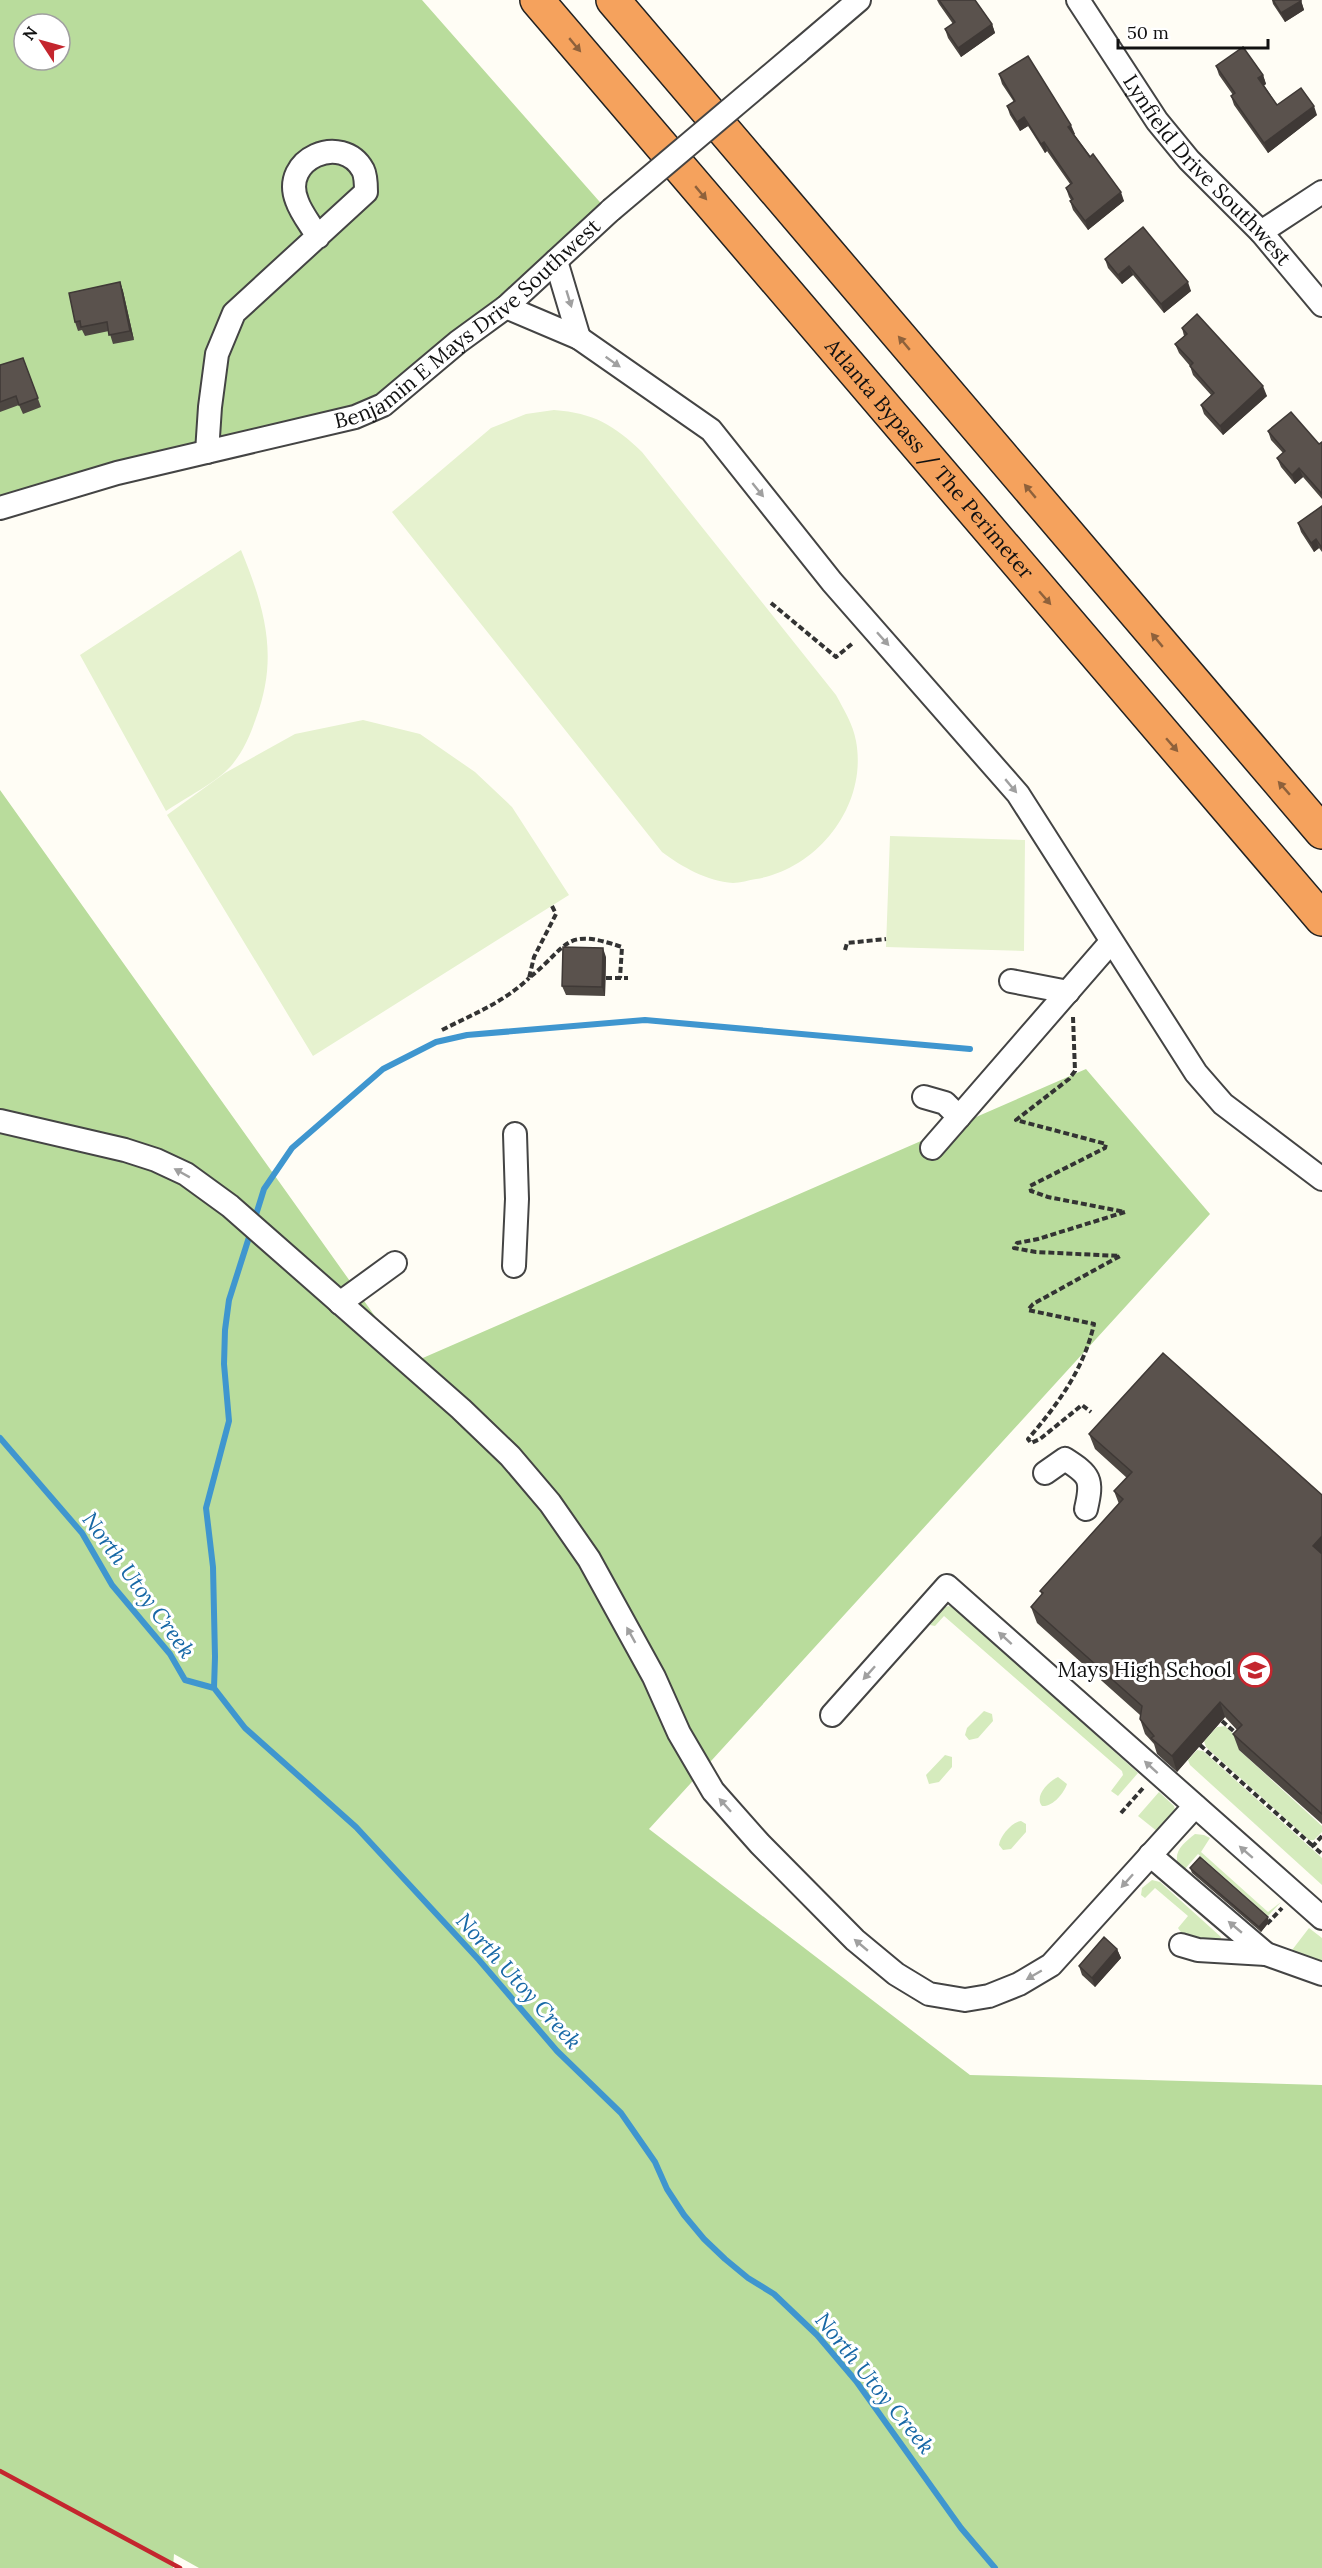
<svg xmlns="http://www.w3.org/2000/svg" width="1322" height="2568" viewBox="0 0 1322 2568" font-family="Lora,serif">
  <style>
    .green { fill: #d5ebbd }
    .forest { fill: #b9dc9c; fill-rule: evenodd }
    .pitch { fill: #e6f2cf }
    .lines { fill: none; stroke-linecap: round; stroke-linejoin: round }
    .stream { stroke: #3f96cf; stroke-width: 6 }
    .minor-casing { stroke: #444; stroke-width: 26 }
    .highway-casing { stroke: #222; stroke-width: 36 }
    .path { stroke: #333; stroke-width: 4; stroke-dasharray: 6 3; stroke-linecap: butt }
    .minor { stroke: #fff; stroke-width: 22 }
    .highway { stroke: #f5a25d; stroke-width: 33 }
    .rail { stroke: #c4262e; stroke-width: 4.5 }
    .minor-bridge-casing { stroke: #444; stroke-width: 26; stroke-linecap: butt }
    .minor-bridge { stroke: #fff; stroke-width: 22 }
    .wall { fill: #4d4742 }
    .shaded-wall { fill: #3f3936 }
    .building { fill: #5a524d; stroke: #3f3936; stroke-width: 1.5 }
    .oneway { fill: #8e613b }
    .oneway2 { fill: #a0a0a0 }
    .labels { text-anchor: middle; stroke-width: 6; stroke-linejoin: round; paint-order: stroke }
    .street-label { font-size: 21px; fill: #111; stroke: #fff }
    .poi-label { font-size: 21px; fill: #111; stroke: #fff; text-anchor: end }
    .water-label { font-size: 22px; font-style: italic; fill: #1768a6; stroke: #fff }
  </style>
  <rect width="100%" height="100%" fill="#fffdf5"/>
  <path class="green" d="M949,1606L955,1608L1138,1773L1118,1796L1111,1791L1123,1775L1122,1771L944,1616L935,1626L930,1625L942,1608Z
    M984,1711L992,1714L993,1721L978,1738L969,1740L965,1735L967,1728Z
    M1225,1726L1244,1744L1239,1750L1322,1826V1832L1314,1840H1309L1206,1747L1204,1741L1217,1727Z
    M1197,1750L1203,1751L1322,1858V1885L1190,1765L1188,1760Z
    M945,1755L952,1757V1767L939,1782L929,1784L926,1775Z
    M1058,1777L1067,1784C1064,1793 1053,1807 1042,1806C1034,1796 1048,1782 1058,1777Z
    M1159,1792L1174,1806L1175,1810L1158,1832L1138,1816Z
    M1021,1821L1026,1824V1832L1011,1849L1003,1850L999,1845C1000,1836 1012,1822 1021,1821Z
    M1195,1834L1204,1835L1210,1838L1201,1852L1268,1912L1281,1902L1268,1916L1198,1854L1185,1869L1178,1864C1173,1851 1185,1842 1195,1834Z
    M1152,1880L1160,1882L1221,1937L1220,1942C1205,1940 1186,1942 1178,1928L1188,1916L1155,1888L1145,1898L1141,1895L1142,1888Z
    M1309,1928L1322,1938V1967L1289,1954Z"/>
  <path class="forest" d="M0,0H422L606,209L384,418L240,444L0,508ZM24,24H60V60H24Z
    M0,790L409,1364L1086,1069L1210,1214L649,1829L970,2075L1322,2085V2568H199L174,2554L173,2568H0Z"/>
  <path class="pitch" d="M554,410C594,413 614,425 642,452L836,695C844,710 853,724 856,741C868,805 818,869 756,879C749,880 740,883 733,883C707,881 682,867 662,852L392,512L491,428L526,414Z
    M241,550C265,608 279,657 256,718C250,736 243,752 231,766C218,781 184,799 166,811L80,655Z
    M363,720L420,734L475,772L512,807L569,895L313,1056L167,815L225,773L295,734Z
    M890,836L1025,840L1024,951L886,947Z"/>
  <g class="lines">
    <path class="stream" d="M254,1221L264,1189L292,1148L383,1069L436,1042L467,1035L645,1020L970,1049
      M0,1438L82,1533L112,1585L170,1654L185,1680L214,1688L245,1728L356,1827L479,1960L557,2051L621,2113L655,2162L667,2189L684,2215L704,2239L725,2259L748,2278L774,2294L817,2335L856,2381L961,2528L995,2568
      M214,1688L215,1657L213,1567L206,1508L229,1421L224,1364L225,1330L229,1300L251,1231"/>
    <g class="minor-casing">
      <g id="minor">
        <path id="s1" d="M1078,0L1157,121L1189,160L1261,232L1322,305"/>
        <path d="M798,52L859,0"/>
        <path d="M1261,232L1322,192"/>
        <path d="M556,261L579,338"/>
        <path d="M506,307L579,338L711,430L832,582L1018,794L1196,1073L1223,1104L1322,1179"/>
        <path d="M207,452L210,407L217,354L234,313L366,192C366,186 366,176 363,170C342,132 280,159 297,201C301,213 311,225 318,237"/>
        <path id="s2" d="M0,508L117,473L355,417L383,405L458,342L506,307L611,210"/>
        <path d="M1011,981L1068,992"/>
        <path d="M924,1097L945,1103L959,1117L1111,942"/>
        <path d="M0,1121L125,1150L156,1160L186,1174L230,1206L461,1409L510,1456L550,1503L589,1559L654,1677L679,1733L713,1791L760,1844L855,1940L896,1974L929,1994L965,2000L989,1996L1019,1984L1051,1965L1195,1806"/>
        <path d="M932,1148L959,1117"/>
        <path d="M514,1266L517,1199L515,1134"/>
        <path d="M340,1303L395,1263"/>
        <path d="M1045,1473L1065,1459C1090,1475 1093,1479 1086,1509"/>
        <path d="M832,1715L947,1586L1322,1918"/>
        <path d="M1150,1855L1266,1954L1322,1974"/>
        <path d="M1181,1945L1198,1950L1266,1954"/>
      </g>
    </g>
    <g class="highway-casing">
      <g id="highway">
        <path id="s3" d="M537,0L1322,919"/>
        <path d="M613,0L1322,832"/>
      </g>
    </g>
    <path class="path" d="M771,603L836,657L853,643
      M552,906L556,914L534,957L529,978C570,945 563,927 622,947L620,978
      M845,950L847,943L886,939
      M606,978H628
      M1073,1017L1075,1071L1069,1079L1016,1120L1106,1144L1105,1148L1030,1186L1031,1191L1048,1197L1125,1212L1038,1239L1017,1243L1014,1248L1036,1252L1120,1256L1033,1304L1028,1310L1094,1324C1084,1369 1058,1404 1028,1439L1031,1443L1040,1439L1082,1405L1091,1412
      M442,1030C473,1014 503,1003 529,978
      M1077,1673L1084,1665
      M1222,1721L1237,1734
      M1200,1745L1313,1846
      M1121,1813L1144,1787
      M1322,1836L1313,1846L1322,1854
      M1267,1924L1282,1908"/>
    <use href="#minor" class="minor"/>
    <use href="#highway" class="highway"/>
    <path class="rail" d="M0,2471L180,2568"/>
    <g class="minor-bridge-casing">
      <path id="minor-bridge" d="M611,210L798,52"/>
    </g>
    <use href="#minor-bridge" class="minor-bridge"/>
  </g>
  <path class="wall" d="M937,0H975L992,24L995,33L961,57L948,38L945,29L953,24L939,4Z
    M1272,0H1301L1304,10L1285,22L1273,4Z
    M1216,66L1263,75L1266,84L1264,85L1277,105L1317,115L1268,153L1234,105L1231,96L1233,95L1219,75Z
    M999,74L1075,134H1074L1124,201L1088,230L1073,210L1070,201L1071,200L1069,197L1066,188L1070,184L1047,151L1045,153L1028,126L1020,131L1010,115L1007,106L1014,102L1002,84Z
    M1143,227L1191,291L1164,313L1133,275L1122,284L1108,268L1105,259Z
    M120,282L123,291L134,340L113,344L109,331L85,336L82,330L78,331L75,322Z
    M1182,328L1267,396L1223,435L1204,414L1201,405L1211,395L1193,375L1190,366L1179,353L1175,344L1184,336Z
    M23,358L41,407L23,414L19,405L0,412V365Z
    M1268,431L1319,444L1322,442V499L1303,477L1295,484L1281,467L1277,458L1283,453L1271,440Z
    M1322,506V552L1319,548L1314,552L1301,532L1298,523Z
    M606,957L605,996L566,995L562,986Z
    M1089,1434L1322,1495V1824L1239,1750L1233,1734L1237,1730L1225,1717L1177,1772L1157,1754L1154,1744L1145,1734L1140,1719V1715L1037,1623L1031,1607L1042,1595L1040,1591L1119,1504L1114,1491L1127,1478L1095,1449Z
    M1190,1868L1269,1922L1261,1932L1192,1873Z
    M1117,1949L1121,1958L1095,1987L1082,1975L1079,1966Z"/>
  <path class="shaded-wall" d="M1301,1L1304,10L1285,22L1281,13Z
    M992,24L995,33L961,57L958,48Z
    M1263,75L1266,84L1262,87L1258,78Z
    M1314,106L1317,115L1268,153L1264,143Z
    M1024,117L1028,126L1020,131L1017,122Z
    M1071,125L1075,134L1071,136L1068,127Z
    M1044,142L1047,151L1045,153L1041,144Z
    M1121,192L1124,201L1088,230L1085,221Z
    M1129,266L1133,275L1122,284L1118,275Z
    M120,282L123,291L134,340L130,331Z
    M1188,282L1191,291L1164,313L1161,304Z
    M1263,386L1267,396L1223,435L1220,426Z
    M1299,468L1303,477L1295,484L1292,475Z
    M1316,539L1319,548L1314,552L1311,543Z
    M603,948L606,957L605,996L602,987Z
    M1322,1536V1557L1313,1546Z
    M1220,1702L1225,1717L1177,1772L1172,1756Z
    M1268,1917L1269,1922L1261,1932L1259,1927Z
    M1117,1949L1121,1958L1095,1987L1092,1978Z"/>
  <path class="building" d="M939,0H975L992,24L958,48L945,29L955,22Z
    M1273,0H1301V1L1281,13Z
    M1243,47L1263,75L1258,78L1277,105L1301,88L1314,106L1264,143L1231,96L1235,93L1216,66Z
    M1028,56L1071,125L1068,127L1090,157L1093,154L1121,192L1085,221L1070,201L1073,199L1066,188L1072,183L1044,142L1041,144L1024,117L1017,122L1007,106L1015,101L999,74Z
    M1143,227L1188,282L1161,304L1129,266L1118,275L1105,259Z
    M120,282L130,331L109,335L107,322L81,327L80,321L75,322L69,293Z
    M1197,314L1263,386L1220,426L1201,405L1214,393L1190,366L1193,363L1175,344L1187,334L1182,328Z
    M23,358L38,398L19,405L16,396L0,402V365Z
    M1291,412L1319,444L1322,442V494L1299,468L1292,475L1277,458L1285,451L1268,431Z
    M1322,506V548L1316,539L1311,543L1298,523Z
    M563,947L603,948L602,987L562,986Z
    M1163,1353L1322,1495V1536L1313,1546L1322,1554V1814L1233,1734L1242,1725L1220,1702L1172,1756L1151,1738L1154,1736L1140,1719L1142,1706L1031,1607L1043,1593L1040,1591L1123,1499L1114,1491L1132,1472L1089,1434Z
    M1200,1857L1268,1917L1259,1927L1190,1868Z
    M1104,1937L1117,1949L1092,1978L1079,1966Z"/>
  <defs><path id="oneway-solid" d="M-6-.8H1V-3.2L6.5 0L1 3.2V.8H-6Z" transform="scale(1.5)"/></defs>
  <g class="oneway">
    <use href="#oneway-solid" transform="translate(575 45) rotate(50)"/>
    <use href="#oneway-solid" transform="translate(701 193) rotate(50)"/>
    <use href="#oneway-solid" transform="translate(904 343) rotate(-130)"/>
    <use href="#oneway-solid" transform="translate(1030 491) rotate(-130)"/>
    <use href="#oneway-solid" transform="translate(1045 598) rotate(49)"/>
    <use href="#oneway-solid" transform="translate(1157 640) rotate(-130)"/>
    <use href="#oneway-solid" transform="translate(1172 745) rotate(49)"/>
    <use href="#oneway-solid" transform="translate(1284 788) rotate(-131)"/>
  </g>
  <g class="oneway2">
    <use href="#oneway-solid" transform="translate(569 299) rotate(73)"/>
    <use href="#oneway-solid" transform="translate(613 362) rotate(35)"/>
    <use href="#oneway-solid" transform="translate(758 490) rotate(51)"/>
    <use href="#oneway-solid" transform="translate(883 639) rotate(48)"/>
    <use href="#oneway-solid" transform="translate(1011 786) rotate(50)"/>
    <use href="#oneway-solid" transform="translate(182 1173) rotate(-151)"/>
    <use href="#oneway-solid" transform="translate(631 1635) rotate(-119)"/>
    <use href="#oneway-solid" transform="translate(1005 1638) rotate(-138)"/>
    <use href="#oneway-solid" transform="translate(869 1673) rotate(132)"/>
    <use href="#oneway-solid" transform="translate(1151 1767) rotate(-138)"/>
    <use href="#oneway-solid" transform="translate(725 1805) rotate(-132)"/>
    <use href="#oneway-solid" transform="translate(1246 1852) rotate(-139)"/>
    <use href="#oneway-solid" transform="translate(1127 1881) rotate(132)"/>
    <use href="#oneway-solid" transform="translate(1235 1927) rotate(-140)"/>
    <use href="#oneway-solid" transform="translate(861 1945) rotate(-140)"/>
    <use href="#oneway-solid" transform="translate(1034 1975) rotate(150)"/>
  </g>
  <defs>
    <g id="school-ring" transform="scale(1.725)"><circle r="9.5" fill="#fff" stroke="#c4262e" stroke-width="1.5"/><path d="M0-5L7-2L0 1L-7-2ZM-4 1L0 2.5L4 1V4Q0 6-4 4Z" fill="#c4262e"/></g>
  </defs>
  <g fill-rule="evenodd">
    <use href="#school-ring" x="1255" y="1670"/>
  </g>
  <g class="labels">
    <g class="street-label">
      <text dy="7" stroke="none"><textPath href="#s1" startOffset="214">Lynfield Drive Southwest</textPath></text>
      <text dy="7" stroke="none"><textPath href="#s2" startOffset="512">Benjamin E Mays Drive Southwest</textPath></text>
      <text dy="7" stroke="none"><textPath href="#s3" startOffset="604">Atlanta Bypass / The Perimeter</textPath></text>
    </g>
    <g class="poi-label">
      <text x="1232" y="1677">Mays High School</text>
    </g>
    <g class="water-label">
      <text transform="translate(139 1585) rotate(54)" y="8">North Utoy Creek</text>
      <text transform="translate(519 1981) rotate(48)" y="8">North Utoy Creek</text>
      <text transform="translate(875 2383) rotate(51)" y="8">North Utoy Creek</text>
    </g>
  </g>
  <g transform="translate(42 42) rotate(306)"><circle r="28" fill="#ffffff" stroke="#a0a0a0" stroke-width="1.5"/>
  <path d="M0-4.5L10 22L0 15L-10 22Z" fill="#c4262e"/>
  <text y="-9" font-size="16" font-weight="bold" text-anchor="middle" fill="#111111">N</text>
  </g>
  <path d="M1118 39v9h150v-9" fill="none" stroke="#111111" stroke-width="3"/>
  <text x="1127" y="39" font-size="18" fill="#111111" stroke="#ffffff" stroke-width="4.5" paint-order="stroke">50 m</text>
</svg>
